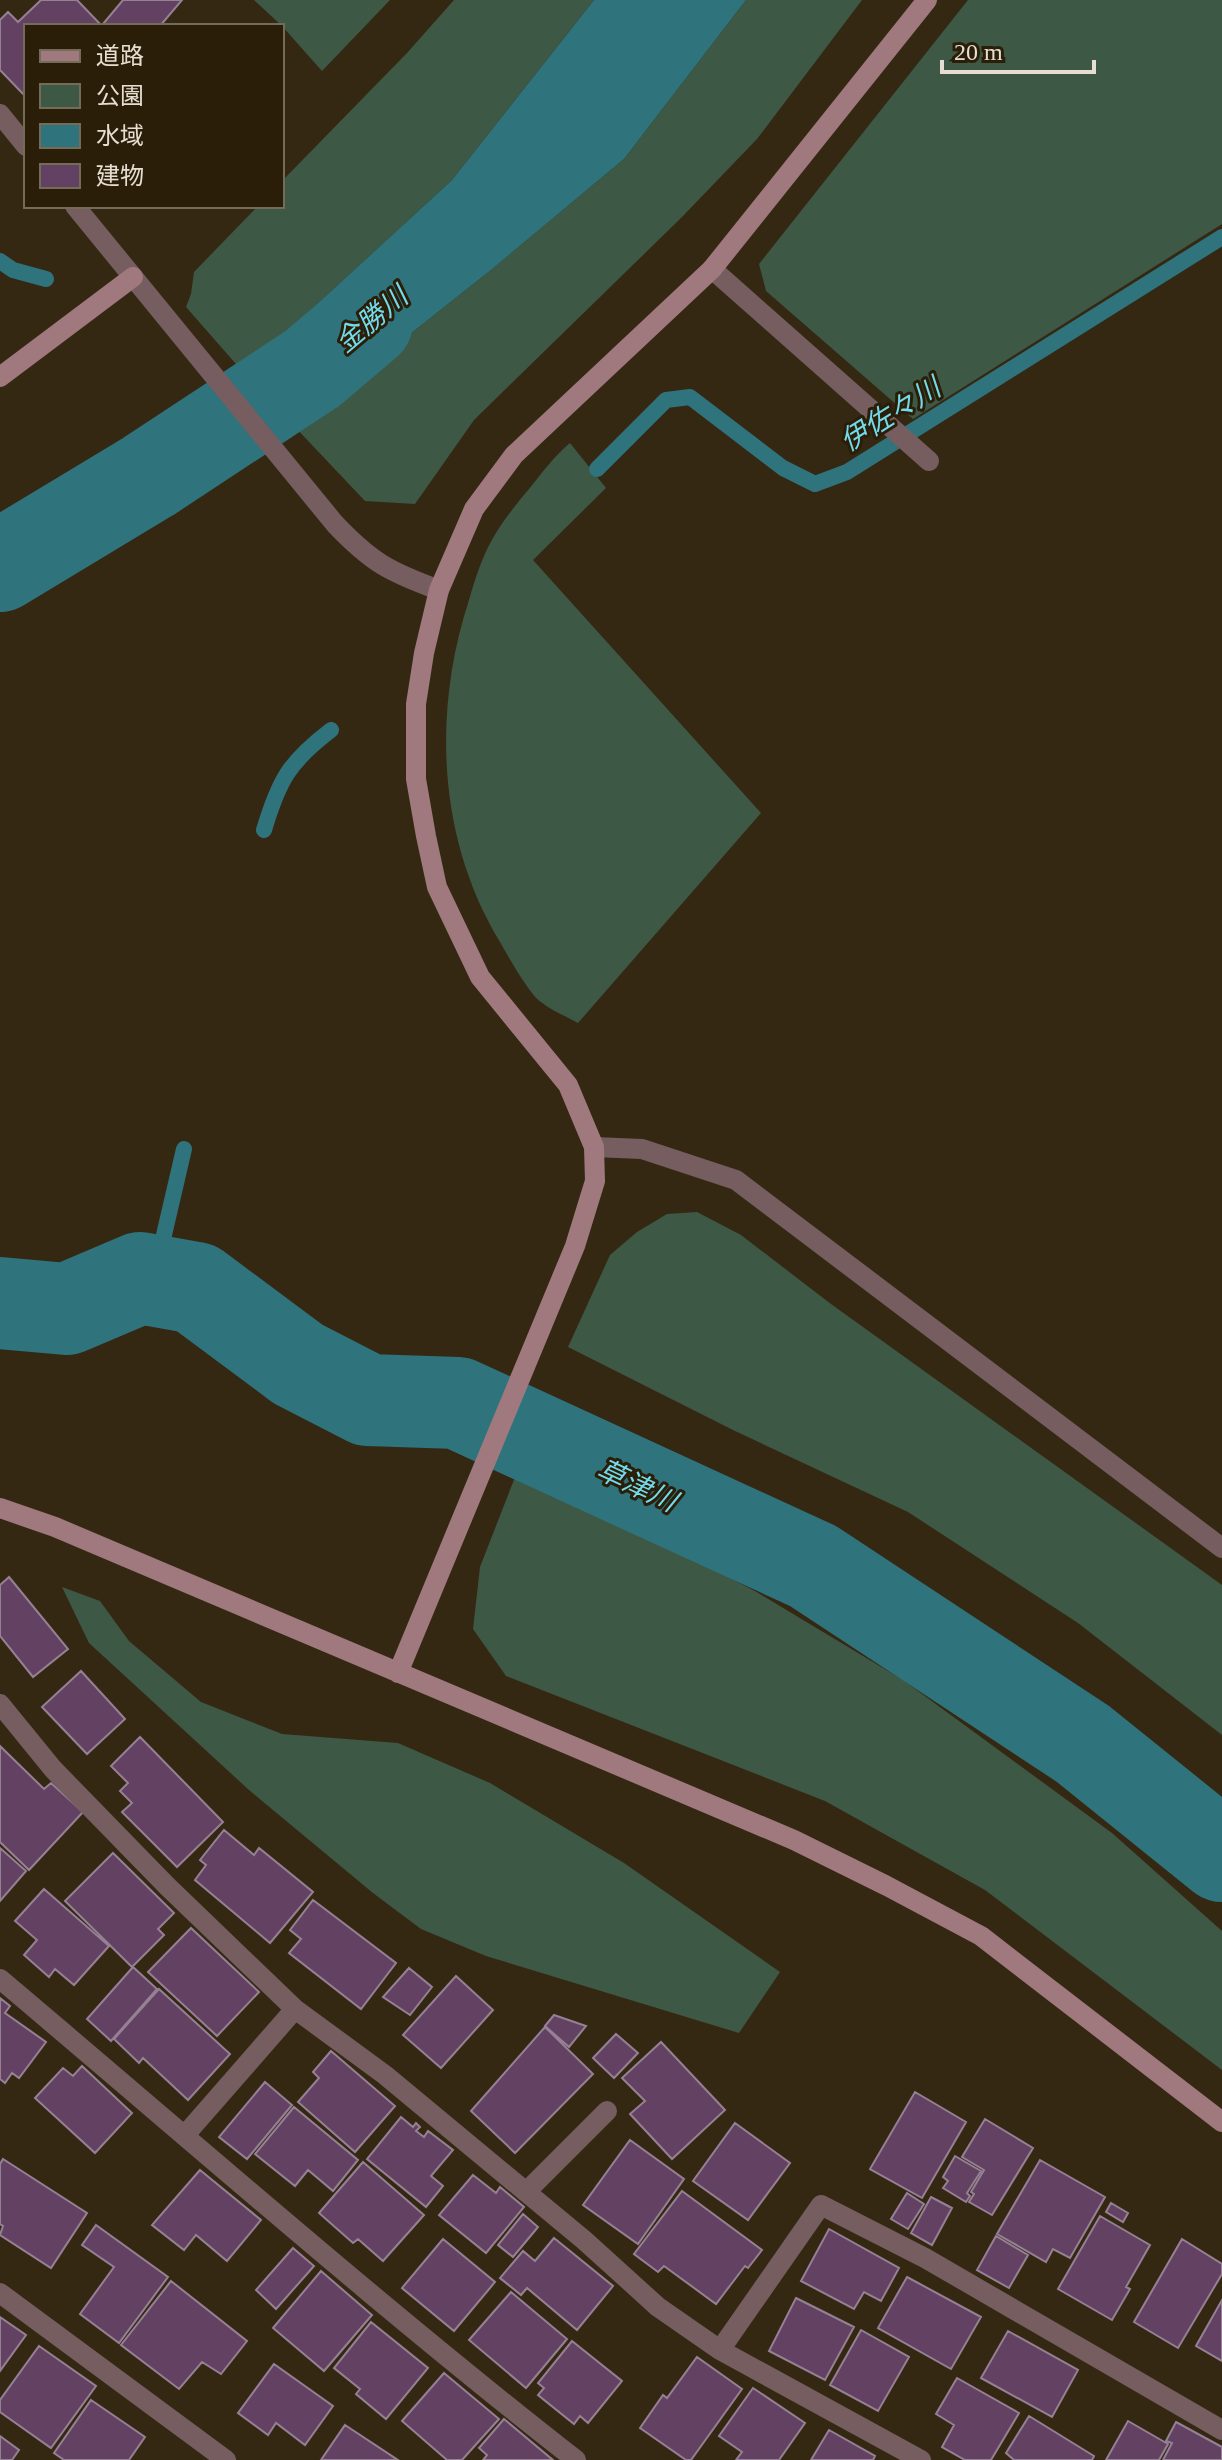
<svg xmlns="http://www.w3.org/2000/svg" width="1222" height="2460" viewBox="0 0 1222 2460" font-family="'Times New Roman','Noto Sans JP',serif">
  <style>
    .green { fill: #3d5844 }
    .water { fill: #2f737d }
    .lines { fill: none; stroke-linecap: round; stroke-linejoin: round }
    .stream { stroke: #2f737d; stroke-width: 16 }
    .river { stroke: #2f737d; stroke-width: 92 }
    .building { fill: #634163; stroke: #958094; stroke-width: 2 }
    .lane { stroke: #755d60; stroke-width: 20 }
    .street { stroke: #755d60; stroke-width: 20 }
    .secondary { stroke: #9f797e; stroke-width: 20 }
    .labels { text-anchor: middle; stroke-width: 6; stroke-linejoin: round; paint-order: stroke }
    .water-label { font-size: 28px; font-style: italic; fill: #72daea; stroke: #2a1e09 }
  </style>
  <rect width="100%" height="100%" fill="#352813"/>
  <path class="green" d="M254,0H390L322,71L282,26Z
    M454,0H594L452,180L243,372L186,307L191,294L194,272L258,206H282V181L407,53Z
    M746,0H862L757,139L682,217L474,420L415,504L365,501L294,426L491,270L624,159Z
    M968,0H1222V224L913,419L766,291L759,264Z
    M570,443L606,488L533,560L761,813L578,1023C566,1016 552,1011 541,1002C529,994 508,956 500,942C438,840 432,713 469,600C475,579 482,557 493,538C503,521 516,504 529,489C542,473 554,456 570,443Z
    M697,1212L741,1235L831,1304L1222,1585V1735L1078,1623L908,1512L735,1431L568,1347L610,1255L637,1232L667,1214Z
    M517,1472L592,1506L755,1591L903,1680L1112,1833L1222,1931V2070L985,1890L825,1801L506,1676L473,1629L480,1567Z
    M62,1587L100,1601L129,1641L201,1702L282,1734L398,1743L490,1783L624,1863L780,1972L739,2033L486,1956L421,1929L373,1893L249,1790L89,1643Z"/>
  <path class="water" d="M594,0H746L624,159L491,270L294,426L243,372L452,180Z"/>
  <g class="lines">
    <path class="stream" d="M0,261L13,270L46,279
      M597,469L666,400L690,397L783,468L815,484L847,472L1222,237
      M264,830C279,780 289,762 331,730
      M140,1278L157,1265L184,1149"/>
    <path class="river" d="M0,566L149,476L313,368L367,322
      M0,1303L67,1309L140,1278L196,1288L298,1364L368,1400L458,1403L813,1566L1083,1744L1222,1856"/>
  </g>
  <path class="building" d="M41,0H77L102,26H26V97L0,70V20L8,12L18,22Z
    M123,0H182L160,26H105L103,24Z
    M9,1577L68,1649L33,1677L0,1636V1585Z
    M81,1671L125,1719L87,1754L42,1707Z
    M140,1737L223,1822L177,1867L122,1812L132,1803L120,1791L128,1783L111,1766Z
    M0,1746L44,1789L51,1783L83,1812L29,1870L0,1842Z
    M224,1830L254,1855L259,1848L313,1892L270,1943L195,1880L206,1865L200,1860Z
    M0,1848L26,1871L0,1901Z
    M113,1853L174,1913L158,1929L164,1935L132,1967L65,1901Z
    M44,1889L109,1946L74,1985L55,1969L49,1977L24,1955L37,1940L15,1921Z
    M313,1900L396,1963L361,2009L289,1953L301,1939L290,1930Z
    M191,1928L259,1992L217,2036L148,1972Z
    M133,1967L157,1989L111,2041L87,2019Z
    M409,1968L432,1987L410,2015L383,1997Z
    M456,1976L493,2010L441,2068L403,2035Z
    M159,1989L230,2054L188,2100L143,2058L139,2063L114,2039Z
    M0,1998L10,2006L5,2013L46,2042L19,2078L12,2073L5,2083L0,2079Z
    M554,2015L586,2026L569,2047L545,2026Z
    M545,2027L593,2074L515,2153L471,2111Z
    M616,2034L638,2053L614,2078L593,2058Z
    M661,2042L725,2110L672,2159L630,2114L645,2101L622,2078Z
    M331,2051L395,2106L355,2152L298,2102L319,2078L313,2072Z
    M82,2066L132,2113L95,2153L35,2098L63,2068L73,2076Z
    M265,2082L292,2105L247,2159L219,2137Z
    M915,2092L966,2122L922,2198L870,2169Z
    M294,2107L358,2160L333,2191L308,2170L295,2186L255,2154Z
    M401,2117L413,2127L416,2123L420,2127L416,2131L424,2137L428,2131L453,2150L431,2176L443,2186L426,2207L367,2159Z
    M985,2119L1033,2148L992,2215L969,2202L974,2194L971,2192L984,2170L962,2157Z
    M735,2123L790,2163L748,2220L693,2181Z
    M630,2140L684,2179L638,2244L583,2205Z
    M955,2156L981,2171L967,2193L970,2196L966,2202L943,2188L948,2181L943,2177Z
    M3,2159L87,2213L51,2268L0,2235L3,2226L0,2224V2164Z
    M1040,2160L1105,2197L1070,2258L1053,2249L1046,2262L997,2234Z
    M363,2162L424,2215L383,2261L358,2239L353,2243L319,2213Z
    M200,2170L261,2220L227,2261L196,2235L184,2250L152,2225Z
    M473,2175L496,2193L500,2187L524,2207L486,2253L439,2215Z
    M682,2191L762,2250L748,2268L745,2266L716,2304L664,2266L658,2272L634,2254Z
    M907,2193L924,2204L908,2229L891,2219Z
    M931,2197L952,2208L932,2245L911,2233Z
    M1111,2203L1128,2213L1123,2222L1106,2212Z
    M523,2214L538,2227L513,2257L498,2245Z
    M1100,2216L1150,2245L1126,2287L1130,2289L1112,2320L1058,2289Z
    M96,2225L168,2277L119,2343L80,2314L114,2267L82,2245Z
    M829,2229L899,2268L881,2301L864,2292L854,2309L801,2281Z
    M996,2236L1028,2255L1009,2288L977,2270Z
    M554,2238L613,2286L577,2330L527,2288L521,2295L500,2278L523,2251L535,2261Z
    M443,2239L495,2282L454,2331L402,2288Z
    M1182,2239L1222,2264V2274L1178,2348L1134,2322Z
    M293,2248L314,2266L276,2309L256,2290Z
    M321,2271L372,2315L324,2371L273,2328Z
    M907,2277L981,2317L951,2369L878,2328Z
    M171,2281L247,2341L221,2374L202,2362L179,2389L121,2345Z
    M511,2292L567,2339L526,2388L469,2340Z
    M796,2298L854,2327L825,2380L769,2351Z
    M1222,2300V2361L1196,2346Z
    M0,2317L26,2335L0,2371Z
    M371,2322L428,2368L386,2419L356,2394L360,2389L334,2368Z
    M861,2330L909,2357L878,2411L830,2385Z
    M1008,2331L1078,2370L1052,2417L981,2378Z
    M572,2341L622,2381L588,2423L580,2416L574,2424L538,2395L544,2388L538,2383Z
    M39,2346L96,2386L51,2448L0,2412V2400Z
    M697,2357L742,2389L691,2460H686L640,2428L663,2395L667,2398Z
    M274,2364L333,2406L305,2445L276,2423L268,2435L238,2413Z
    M444,2373L499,2419L462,2460H447L402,2421Z
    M957,2378L1019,2413L991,2460H965L942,2447L954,2425L936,2414Z
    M753,2388L805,2423L779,2460H736L742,2452L719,2436Z
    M91,2400L145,2437L129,2460H64L54,2453Z
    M1029,2416L1094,2456L1092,2460H1014L1006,2453Z
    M504,2419L553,2460H483L487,2455L479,2448Z
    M1128,2421L1168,2444L1159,2460H1106Z
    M1176,2422L1222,2447V2460H1163L1172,2443L1166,2441Z
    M345,2425L398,2460H321Z
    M829,2430L875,2456L873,2460H811Z
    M0,2436L19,2450L12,2460H0Z"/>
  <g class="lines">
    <path class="lane" d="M526,2192L607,2111"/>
    <path class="street" d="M0,114L26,146
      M75,206L335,524C372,563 390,572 439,590
      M712,269L929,461
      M594,1147L642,1149L736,1180L1222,1548
      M0,1704L53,1769L167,1886L295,2009L385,2075L584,2240L658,2307L720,2350L821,2205L925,2258L1222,2430
      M0,1979C191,2140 379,2306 576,2460
      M185,2135L295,2009
      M0,2293L226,2460
      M720,2350L921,2460"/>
    <path class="secondary" d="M0,377L133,277
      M0,1508L55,1527L794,1840L887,1886L981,1936L1222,2122
      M398,1673L575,1246L595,1181L594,1147L568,1085L480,977L437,887L426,836L416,779V704L424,653L439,590L474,509L514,455L712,269L927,0"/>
  </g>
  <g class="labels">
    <g class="water-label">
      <text transform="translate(371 319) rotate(-40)" y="10">金勝川</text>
      <text transform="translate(890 414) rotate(-32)" y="10">伊佐々川</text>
      <text transform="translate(637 1485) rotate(25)" y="10">草津川</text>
    </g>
  </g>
  <rect x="24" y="24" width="260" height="184" fill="#2a1e09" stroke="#756b59" stroke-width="2"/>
  <rect x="40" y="50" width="40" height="12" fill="#9f797e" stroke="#756b59" stroke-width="2"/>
  <text x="96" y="64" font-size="24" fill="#e6ded1">道路</text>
  <rect x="40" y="84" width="40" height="24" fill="#3d5844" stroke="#756b59" stroke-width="2"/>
  <text x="96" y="104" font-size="24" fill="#e6ded1">公園</text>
  <rect x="40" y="124" width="40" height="24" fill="#2f737d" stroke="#756b59" stroke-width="2"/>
  <text x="96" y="144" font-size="24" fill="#e6ded1">水域</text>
  <rect x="40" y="164" width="40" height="24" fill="#634163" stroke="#756b59" stroke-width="2"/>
  <text x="96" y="184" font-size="24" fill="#e6ded1">建物</text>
  <path d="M942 60v12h152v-12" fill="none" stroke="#e6ded1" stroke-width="4"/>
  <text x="954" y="60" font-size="24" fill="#e6ded1" stroke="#2a1e09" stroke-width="6" paint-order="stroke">20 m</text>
</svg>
